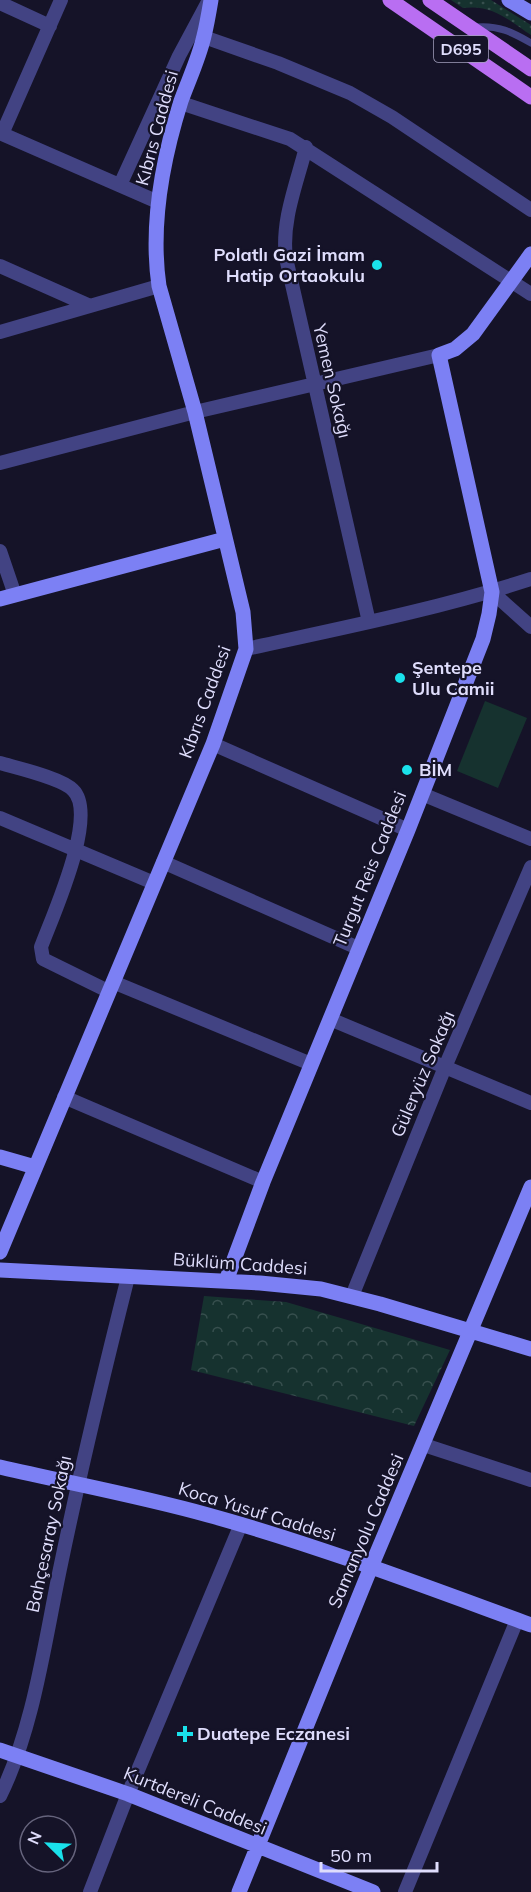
<svg xmlns="http://www.w3.org/2000/svg" width="531" height="1892" viewBox="0 0 531 1892" font-family="Mulish,sans-serif">
  <style>
    .grass { fill: url(#grass-dots) }
    .park { fill: url(#park-crowns) }
    .pitch { fill: #16322f }
    .lines { fill: none; stroke-linecap: round; stroke-linejoin: round }
    .lane { stroke: #424383; stroke-width: 7 }
    .street { stroke: #424383; stroke-width: 14 }
    .secondary { stroke: #7c80f4; stroke-width: 15 }
    .primary { stroke: #b96ef2; stroke-width: 15 }
    .poi-dot { fill: #1ae1eb; stroke: #151328; stroke-width: 2 }
    .labels { text-anchor: middle; stroke-width: 4.5; stroke-linejoin: round; paint-order: stroke }
    .shield { fill: #151328; stroke: #a2a0bc; stroke-width: 1.5 }
    .shield-label { font-size: 16px; font-weight: bold; fill: #dfddfc }
    .street-label { font-size: 18px; fill: #dfddfc; stroke: #151328 }
    .poi-label { font-size: 18px; font-weight: bold; fill: #dfddfc; stroke: #151328; text-anchor: start }
  </style>
  <defs>
    <pattern id="grass-dots" width="8" height="8" patternUnits="userSpaceOnUse" patternTransform="scale(1.5)"><rect width="8" height="8" fill="#16322f"/><path d="M2 2h.1M6 6h.1" fill="none" stroke="#374f4e" stroke-width="1.8" stroke-linecap="round"/></pattern>
    <pattern id="park-crowns" width="20" height="18" patternUnits="userSpaceOnUse" patternTransform="scale(1.5)"><rect width="20" height="18" fill="#16322f"/><path d="M2 6a3 3 0 1 1 6 0M12 15a3 3 0 1 1 6 0" fill="none" stroke="#374f4e"/></pattern>
  </defs>
  <rect width="100%" height="100%" fill="#151328"/>
  <path class="grass" d="M451,0H491L531,25V35C508,20 493,4 463,8Z"/>
  <path class="park" d="M204,1296L286,1302L450,1350L414,1426L191,1370Z"/>
  <path class="pitch" d="M485,701L527,718L498,788L457,771Z"/>
  <g class="lines">
    <path class="lane" d="M476,27C498,25 512,32 531,43"/>
    <path class="street" d="M0,3L50,26
      M204,37L278,63L350,93L392,117L531,210
      M181,103L290,139L531,294
      M0,133L158,202
      M2,134L61,0
      M306,147C297,183 281,221 286,258L369,622
      M120,185L179,56L209,0
      M0,266L90,306
      M0,332L159,286
      M0,463L195,412L439,355
      M0,551L15,595
      M492,592L531,627
      M246,649C342,628 438,609 531,579
      M213,744L408,830
      M0,763C17,768 62,778 73,790C99,815 52,917 41,947L43,959L108,991
      M422,794L531,839
      M0,818L154,883
      M163,862L358,948
      M113,982L311,1064
      M330,1019L531,1103
      M64,1097L263,1182
      M352,1296L445,1067L531,867
      M424,1445L531,1480
      M0,1796C34,1728 45,1639 61,1564C81,1468 104,1372 128,1277
      M90,1892L128,1794L241,1524
      M405,1892L517,1620"/>
    <path class="secondary" d="M509,0L531,13
      M0,599L225,539
      M0,1157L35,1167
      M0,1252L213,744L246,649L243,612L195,412L159,286C150,224 162,161 181,101C189,79 199,58 204,36C207,24 209,12 211,0
      M0,1270L260,1283L321,1289L380,1304L531,1349
      M226,1281L263,1182L408,830L483,639L489,614L492,592L439,355L455,349L473,334L531,254
      M0,1467C69,1483 140,1496 208,1515C317,1545 424,1586 531,1625
      M0,1750L128,1794L373,1892
      M239,1892L371,1567L531,1187"/>
    <path class="primary" d="M390,0L531,97
      M430,0L531,69"/>
  </g>
  <g class="poi-dot">
    <circle cx="377" cy="265" r="6"/>
    <circle cx="400" cy="678" r="6"/>
    <circle cx="407" cy="770" r="6"/>
    <path d="M182 1725h6v6h6v6h-6v6h-6v-6h-6v-6h6z"/>
  </g>
  <g class="labels">
    <rect class="shield" x="434" y="36" width="54" height="26" rx="4.5"/>
    <g class="shield-label">
      <text x="461" y="55">D695</text>
    </g>
    <g class="street-label">
      <text transform="translate(157 128) rotate(-75)" y="6">Kıbrıs Caddesi</text>
      <text transform="translate(332 381) rotate(77)" y="6">Yemen Sokağı</text>
      <text transform="translate(205 702) rotate(-70)" y="6">Kıbrıs Caddesi</text>
      <text transform="translate(370 869) rotate(-68)" y="6">Turgut Reis Caddesi</text>
      <text transform="translate(423 1074) rotate(-67)" y="6">Güleryüz Sokağı</text>
      <text transform="translate(240 1264) rotate(4)" y="6">Büklüm Caddesi</text>
      <text transform="translate(257 1512) rotate(17)" y="6">Koca Yusuf Caddesi</text>
      <text transform="translate(366 1531) rotate(-67)" y="6">Samanyolu Caddesi</text>
      <text transform="translate(49 1534) rotate(-78)" y="6">Bahçesaray Sokağı</text>
      <text transform="translate(195 1801) rotate(22)" y="6">Kurtdereli Caddesi</text>
    </g>
    <g class="poi-label">
      <text x="365" y="261" text-anchor="end">Polatlı Gazi İmam<tspan x="365" dy="21">Hatip Ortaokulu</tspan></text>
      <text x="412" y="674">Şentepe<tspan x="412" dy="21">Ulu Camii</tspan></text>
      <text x="419" y="776">BİM</text>
      <text x="197" y="1740">Duatepe Eczanesi</text>
    </g>
  </g>
  <g transform="translate(48 1844) rotate(294)"><circle r="28" fill="#151328" stroke="#66647d" stroke-width="1.5"/>
  <path d="M0-4.5L10 22L0 15L-10 22Z" fill="#1ae1eb"/>
  <text y="-9" font-size="16" font-weight="bold" text-anchor="middle" fill="#dfddfc">N</text>
  </g>
  <path d="M321 1862v9h116v-9" fill="none" stroke="#dfddfc" stroke-width="3"/>
  <text x="330" y="1862" font-size="18" fill="#dfddfc" stroke="#151328" stroke-width="4.5" paint-order="stroke">50 m</text>
</svg>
